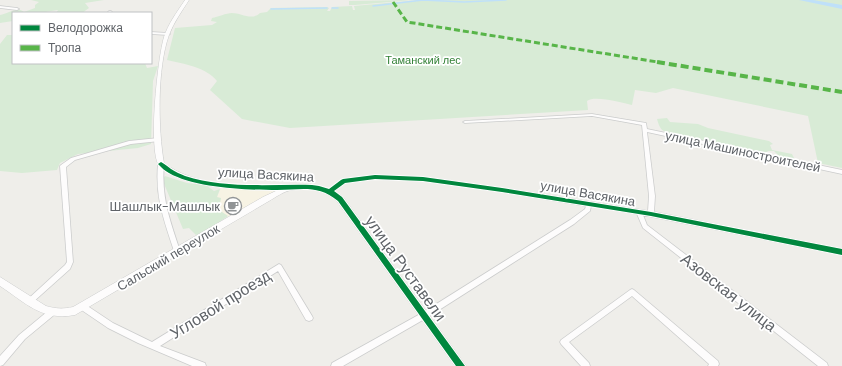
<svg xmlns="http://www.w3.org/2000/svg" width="842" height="366" viewBox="0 0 842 366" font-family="'DM Sans',sans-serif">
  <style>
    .commercial { fill: #f7f3e4 }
    .green { fill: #d8ebd6 }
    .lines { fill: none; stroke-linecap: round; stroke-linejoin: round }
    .stream { stroke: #bfe0f9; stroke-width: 1.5 }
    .river { fill: #bfe0f9; fill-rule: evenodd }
    .minor-casing { stroke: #cbcccc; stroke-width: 1.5 }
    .tertiary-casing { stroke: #cbcccc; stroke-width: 1 }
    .minor { fill: #fdfcfc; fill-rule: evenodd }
    .tertiary { fill: #fdfcfc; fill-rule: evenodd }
    .quiet-far1 { stroke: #58b549; stroke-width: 3; stroke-dasharray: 6 3; stroke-linecap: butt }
    .quiet { stroke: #58b549; stroke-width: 4; stroke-dasharray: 8 4; stroke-linecap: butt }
    .cycleway-casing { stroke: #fff; stroke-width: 2 }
    .cycleway { fill: #00873e; fill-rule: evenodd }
    .labels { text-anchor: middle; stroke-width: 3.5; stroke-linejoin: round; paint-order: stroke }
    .far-park-label { font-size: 11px; fill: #348238; stroke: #fff }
    .street-label { font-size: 13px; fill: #5f6368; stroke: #fff }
    .poi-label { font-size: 13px; fill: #5f6368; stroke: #fff; text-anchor: end }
    .near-street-label { font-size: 16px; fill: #5f6368; stroke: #fff }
  </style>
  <rect width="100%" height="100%" fill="#efeeea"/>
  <path class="commercial" d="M222,186L275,191L230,218L218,210L220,205L217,197Z"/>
  <path class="green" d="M31,0H104L85,3L89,8L82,13H56L58,10L39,13H13V21L0,23V15C8,14 17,6 24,12L35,8V5L39,2Z
    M413,0L355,5H349V1H347Z
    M419,0H842V168L818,163L808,116L673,88L656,93L635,90L632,105C622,103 595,95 587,101L588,110L290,128L242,119L210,90L217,81C206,67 184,64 167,60L175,28L212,25L217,22L211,21L212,18C218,17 226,13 232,13C241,13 252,21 260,13L267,12L271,8L327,7L329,8L327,11H330L332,7L352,6L353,10H355L354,6Z
    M7,35H13V63H145L147,68L158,66L153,81L151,144L138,148L78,154L60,163L57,170L22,173L0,171V44Z
    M667,118L670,122L698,124L708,128L769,141L773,144L770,145L772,150L792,154L795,160L780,157L774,151H768L765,154L671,134C661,131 660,129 657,119Z
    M165,176L187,183L206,185L214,191L220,189L217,197L221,198L219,210L228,216L205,232L196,235L189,228L183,229L162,179Z"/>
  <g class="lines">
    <path class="stream" d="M373,6L423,0L464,2L506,0
      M332,8H338
      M271,9L327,8"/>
    <path class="river" d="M799,0H813L842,5V9Z"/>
    <g class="minor-casing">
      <path id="minor" d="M0,6L17,8L19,9L17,10L0,8Z
        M109,11H111L112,12L111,13H107Z
        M151,32L168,33L170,34L168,35L151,34Z
        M592,114L646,123L647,129L842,170V174L647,132L655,196L654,212L842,249V255L643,215L647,225L827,363L828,366H818L643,228L637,214L591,206L590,211L574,224L428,317L343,366H331L332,363L422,313L570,220L585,209L586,206L502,192L423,181L375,179L345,183L333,192L331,193L328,191L329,190L341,180L343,179L375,175L423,177L502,188L648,211L649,196L642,125L592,116L465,123L463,122L465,121Z
        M158,138L160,140V141L131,144L75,160L66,167L73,262L70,269L32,303L30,304L28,303L26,301L28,299L65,265L67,262L60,166L61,165L71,158L129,141Z
        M161,162L164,164C161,198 170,220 180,251L179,253L177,254L175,253L174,251C164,220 155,198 158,164Z
        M279,264L281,265L312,316L313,318L312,320L309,321L306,320L278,271L160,346L205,363L206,366H192L138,343L108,328L80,309L79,307L80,305L83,304L86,305L113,323L152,342Z
        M632,289L634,290L718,361L719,364L718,366H708L709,364L632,296L569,342L589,363L590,366H581L561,344L560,342L561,340L630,290Z
        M51,310L54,311L55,313L54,315L25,339L3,365L0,366V356L19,335L48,311Z"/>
    </g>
    <g class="tertiary-casing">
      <path id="tertiary" d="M185,0H189C182,11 174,22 169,35C157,68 158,129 164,163C193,186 242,186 278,186C302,186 322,181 343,197L466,366H455L337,201C325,190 308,187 292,190C284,191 276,197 269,201L75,315C41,321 26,303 0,286V277L46,306C56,309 64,309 73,307L263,197L278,190C245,190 185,189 160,167C147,154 158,56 164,37C168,24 177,12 185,0Z"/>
    </g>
    <use href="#minor" class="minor"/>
    <use href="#tertiary" class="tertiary"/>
    <path class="quiet-far1" d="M393,2L407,22L664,63"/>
    <path class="quiet" d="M657,62L842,92"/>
    <g class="cycleway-casing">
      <path id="cycleway" d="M161,162C165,164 168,167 171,169C175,172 181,174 185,176C225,189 271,184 312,185L319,186L329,189L341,180L343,179L375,175L423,177L502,188L651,212L842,249V255L651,216L502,192L423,181L375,179L345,183L334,191L342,197L465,366H456L338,201C318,184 300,190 277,190C246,190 195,188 169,173C165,171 162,168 159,165L158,164Z"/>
    </g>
    <use href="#cycleway" class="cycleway"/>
  </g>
  <defs>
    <g id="cafe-ring" transform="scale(0.9)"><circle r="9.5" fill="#fff" stroke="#919496" stroke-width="1.5"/><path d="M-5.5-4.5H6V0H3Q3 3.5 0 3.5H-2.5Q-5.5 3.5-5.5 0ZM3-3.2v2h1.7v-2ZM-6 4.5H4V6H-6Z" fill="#919496"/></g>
  </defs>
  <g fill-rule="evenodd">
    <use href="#cafe-ring" x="233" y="206"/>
  </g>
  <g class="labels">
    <g class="far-park-label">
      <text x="423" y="64">Таманский лес</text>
    </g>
    <g class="street-label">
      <text transform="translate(743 151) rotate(12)" y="5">улица Машиностроителей</text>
      <text transform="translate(266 174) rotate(3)" y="5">улица Васякина</text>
      <text transform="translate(588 193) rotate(10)" y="5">улица Васякина</text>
      <text transform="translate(168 257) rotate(-31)" y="5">Сальский переулок</text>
    </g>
    <g class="poi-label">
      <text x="220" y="211">Шашлык-Машлык</text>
    </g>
    <g class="near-street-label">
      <text transform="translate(406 268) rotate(54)" y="6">улица Руставели</text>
      <text transform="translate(729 292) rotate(38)" y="6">Азовская улица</text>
      <text transform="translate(220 304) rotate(-32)" y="6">Угловой проезд</text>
    </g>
  </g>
  <rect x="12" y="12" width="140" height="52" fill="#ffffff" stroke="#bfc1c3"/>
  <rect x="20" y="25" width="20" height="6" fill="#00873e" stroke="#bfc1c3"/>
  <text x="48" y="32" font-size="12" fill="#5f6368">Велодорожка</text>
  <rect x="20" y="45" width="20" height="6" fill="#58b549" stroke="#bfc1c3"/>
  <text x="48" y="52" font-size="12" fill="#5f6368">Тропа</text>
</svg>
